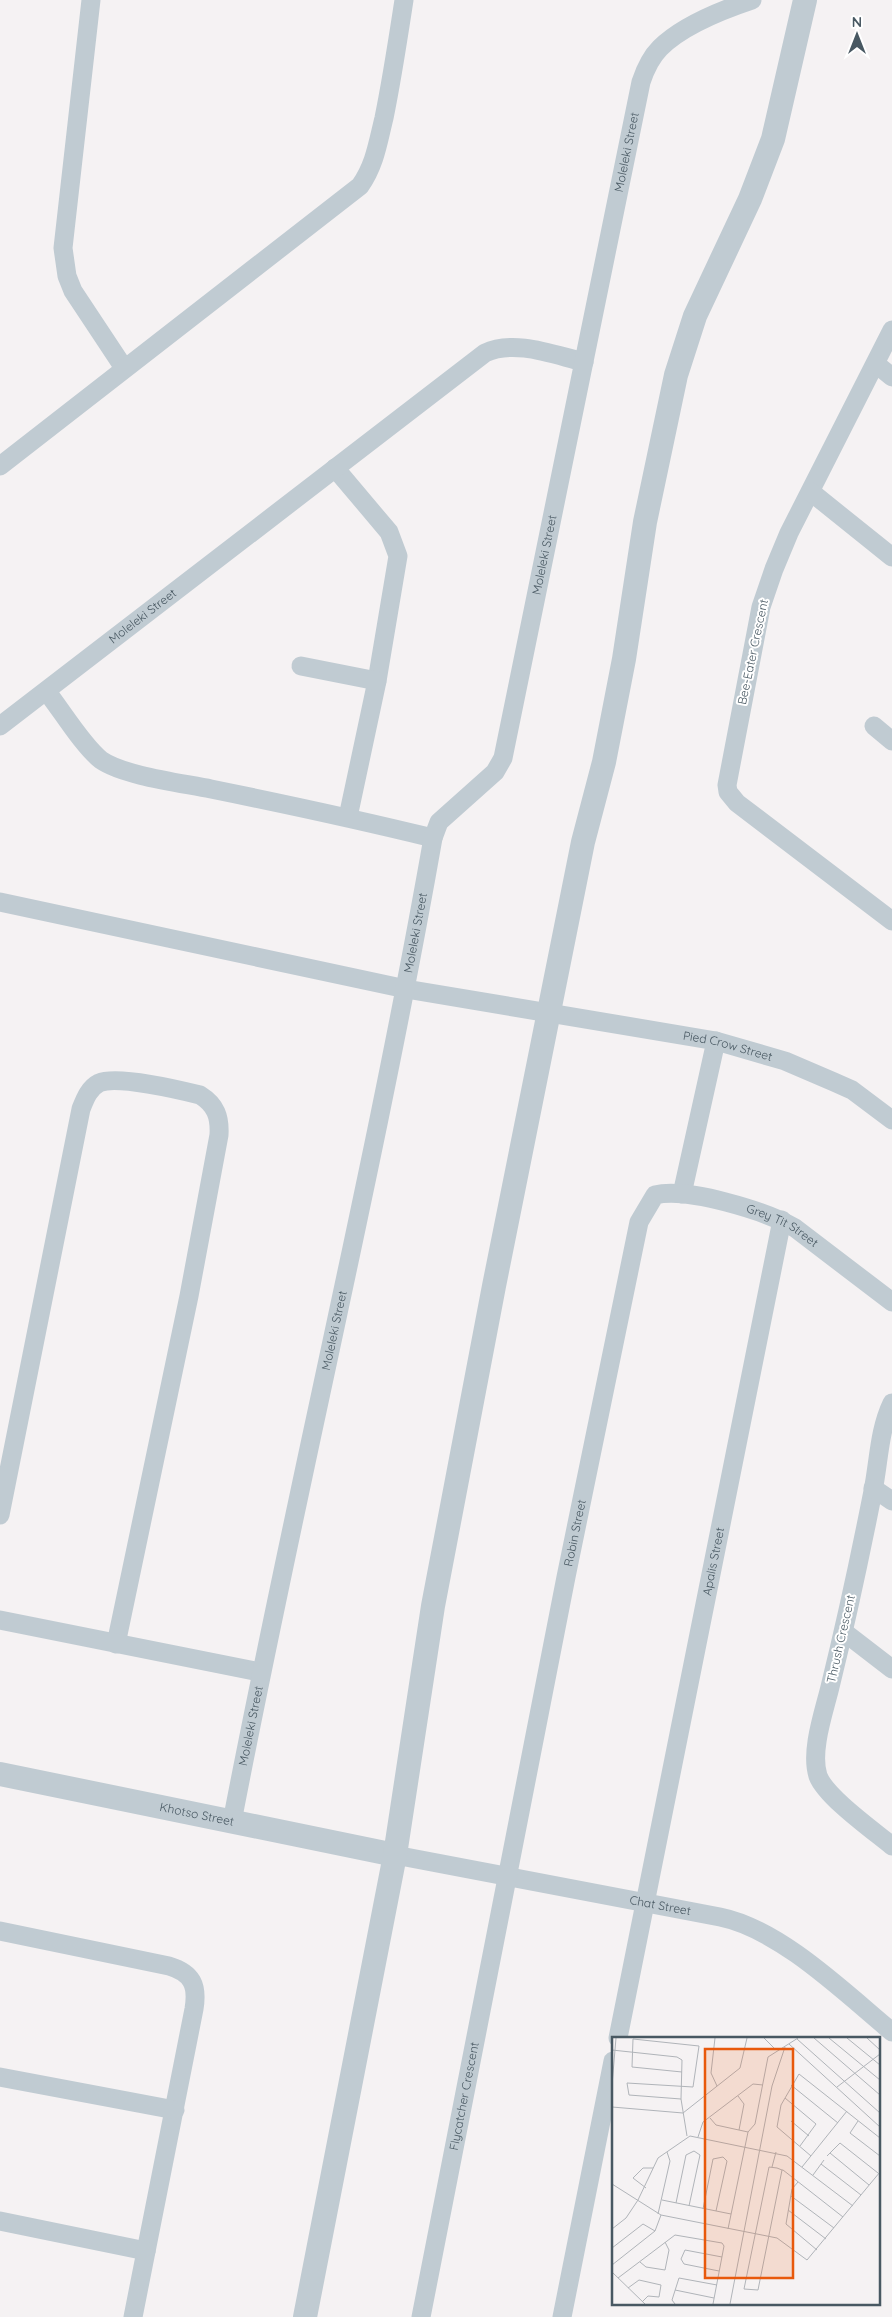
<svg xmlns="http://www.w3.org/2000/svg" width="892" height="2317" viewBox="0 0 892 2317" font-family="Quicksand,sans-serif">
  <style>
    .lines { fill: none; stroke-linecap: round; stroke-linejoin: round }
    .minor { stroke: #c0cbd2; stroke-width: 19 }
    .tertiary { stroke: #c0cbd2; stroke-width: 24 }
    .labels { text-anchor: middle; stroke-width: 4; stroke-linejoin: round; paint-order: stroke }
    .street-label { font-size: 12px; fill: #485862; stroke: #fff }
    .inset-road { fill: none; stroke: #b0b4b9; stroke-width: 1 }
    .view { fill: #e8590c; fill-opacity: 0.15; stroke: #e8590c; stroke-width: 2.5 }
    .inset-edge { fill: none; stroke: #485862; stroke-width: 2.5 }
  </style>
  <rect width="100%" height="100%" fill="#f5f2f3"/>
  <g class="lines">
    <g class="minor">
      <path d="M91,0L63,248L67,276L73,291L124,368"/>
      <path d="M892,330L789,533L774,569L761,607L727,785L728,792L737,803L892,921"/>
      <path d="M876,364L892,377"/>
      <path d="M0,466L360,186C375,165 378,142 384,118C392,79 398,39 404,0"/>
      <path d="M335,468L389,532L398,556L377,681L348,817"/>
      <path d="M811,492L892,557"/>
      <path d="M301,666L377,681"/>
      <path d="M47,692C62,711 83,746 101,760C124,776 182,783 211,789C285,804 359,820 433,838"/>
      <path id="s1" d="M0,726L485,353C515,339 554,355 584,362"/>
      <path d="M874,726L892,741"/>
      <path id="s2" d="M0,902L406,989L716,1041L785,1061L834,1082L852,1090L892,1120"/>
      <path d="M682,1194L716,1041"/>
      <path d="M892,1403C879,1430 879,1461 873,1491C860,1557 846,1622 830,1687C824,1712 810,1751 818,1776C826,1797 874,1831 892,1846"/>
      <path d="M873,1488L892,1501"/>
      <path d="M0,1515L81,1109C85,1099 89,1088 99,1083C116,1075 180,1090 200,1095C216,1105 220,1117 219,1135L189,1296L116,1644"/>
      <path d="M0,1620L260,1672"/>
      <path d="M844,1632L892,1669"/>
      <path id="s3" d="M232,1822C295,1493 375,1168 433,838L439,822L495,772L503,758L641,82C645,70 650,58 660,48C682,26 722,10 752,0"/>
      <path id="s4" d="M395,1855L720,1917C780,1929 845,1993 892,2032"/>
      <path d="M0,1931L169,1966C192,1973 198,1985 194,2009L133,2317"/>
      <path id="s5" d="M618,2038L782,1220"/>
      <path d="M0,2077L175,2110"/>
      <path d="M0,2221L146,2251"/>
      <path id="s6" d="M421,2317L566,1577L639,1222L655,1195C687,1187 766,1211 795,1228L892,1302"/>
      <path d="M562,2317L613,2061"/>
    </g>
    <g class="tertiary">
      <path id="s7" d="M0,1774L395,1855"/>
      <path d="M305,2317L395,1855L433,1606L494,1286L583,842L604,762L624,659L645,522L676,375L695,316L750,199L773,139L805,0"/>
    </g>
  </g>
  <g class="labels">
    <g class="street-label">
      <text dy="4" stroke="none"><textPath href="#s3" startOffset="1731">Moleleki Street</textPath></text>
      <text dy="4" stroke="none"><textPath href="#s3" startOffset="1320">Moleleki Street</textPath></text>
      <text dy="4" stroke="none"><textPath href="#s1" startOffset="180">Moleleki Street</textPath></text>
      <text transform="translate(753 652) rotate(-78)" y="4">Bee-Eater Crescent</text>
      <text dy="4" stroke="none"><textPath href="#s3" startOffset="908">Moleleki Street</textPath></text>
      <text dy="4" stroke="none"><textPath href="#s2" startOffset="742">Pied Crow Street</textPath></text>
      <text dy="4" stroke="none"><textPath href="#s6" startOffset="1281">Grey Tit Street</textPath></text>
      <text dy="4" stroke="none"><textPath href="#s3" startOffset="502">Moleleki Street</textPath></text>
      <text dy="4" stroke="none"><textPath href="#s6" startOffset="799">Robin Street</textPath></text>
      <text dy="4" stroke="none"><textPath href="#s5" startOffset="486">Apalis Street</textPath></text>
      <text transform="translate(841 1639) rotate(-77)" y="4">Thrush Crescent</text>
      <text dy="4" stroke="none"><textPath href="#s3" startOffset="98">Moleleki Street</textPath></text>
      <text dy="4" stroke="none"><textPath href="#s7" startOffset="201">Khotso Street</textPath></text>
      <text dy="4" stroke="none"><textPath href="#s4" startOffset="270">Chat Street</textPath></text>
      <text dy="4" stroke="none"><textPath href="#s6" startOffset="225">Flycatcher Crescent</textPath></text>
    </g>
  </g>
  <g transform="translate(612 2037)">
    <rect width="268" height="268" fill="#f5f2f3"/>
    <path class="inset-road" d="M103,1L99,36L105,49M152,1L164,13M202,1L268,58M217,1L268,43M235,1L268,28M255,1L268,13M185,2L268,76M177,7L268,90M0,13L65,20L70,23L69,62L75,99M0,48L4,1M179,48L226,86M225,50L268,17M126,59L132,67L127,93M173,61L204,87L188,109M69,62L17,58L15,46L81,50L87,9L21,2L20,30L70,35M0,70L71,76L128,31L135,1M98,81L104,88L136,95M179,84L197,99M246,84L238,96L268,119M86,100L91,85L141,47L151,48M218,116L257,148M199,119L165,90L169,68L187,37L268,101M215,119L228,106L266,136M209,127L249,158M160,130L164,115M190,130L235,74M170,133L146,253L132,252L157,130L165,131L170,133H171L231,180M201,138L212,123M186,145L180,152L174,187L205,213M0,147L49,178L165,201L195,223L268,135M34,151L21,141L31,131H41M179,159L222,191M50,163L119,177M64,166L74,118L82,114L88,118L77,169M91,172L101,122L111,120L115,124L104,174M176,173L214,202M46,177L58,124L55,115M0,192L14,181L26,163L46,121L78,99L175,119L241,169M116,192L136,95L143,87L156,20L186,1M0,211L31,187L43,194M28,225L34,230L53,233L57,213L53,205M0,228L43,194L49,178M107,234L72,227L69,222L73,213L110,220M0,235L33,267M6,241L63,198L110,206L112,209L101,267M16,251L27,243L49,248L47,260L36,259L30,265M63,253L102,261M63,267L60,263L67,241L105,248M118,267L160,49L173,10"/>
    <path class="view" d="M93,12H181V241H93Z"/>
    <rect width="268" height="268" class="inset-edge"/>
  </g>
  <g transform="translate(857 35)" stroke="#ffffff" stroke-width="4" paint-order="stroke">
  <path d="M0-4L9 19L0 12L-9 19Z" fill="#485862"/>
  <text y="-8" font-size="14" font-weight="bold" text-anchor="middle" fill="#485862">N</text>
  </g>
</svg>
